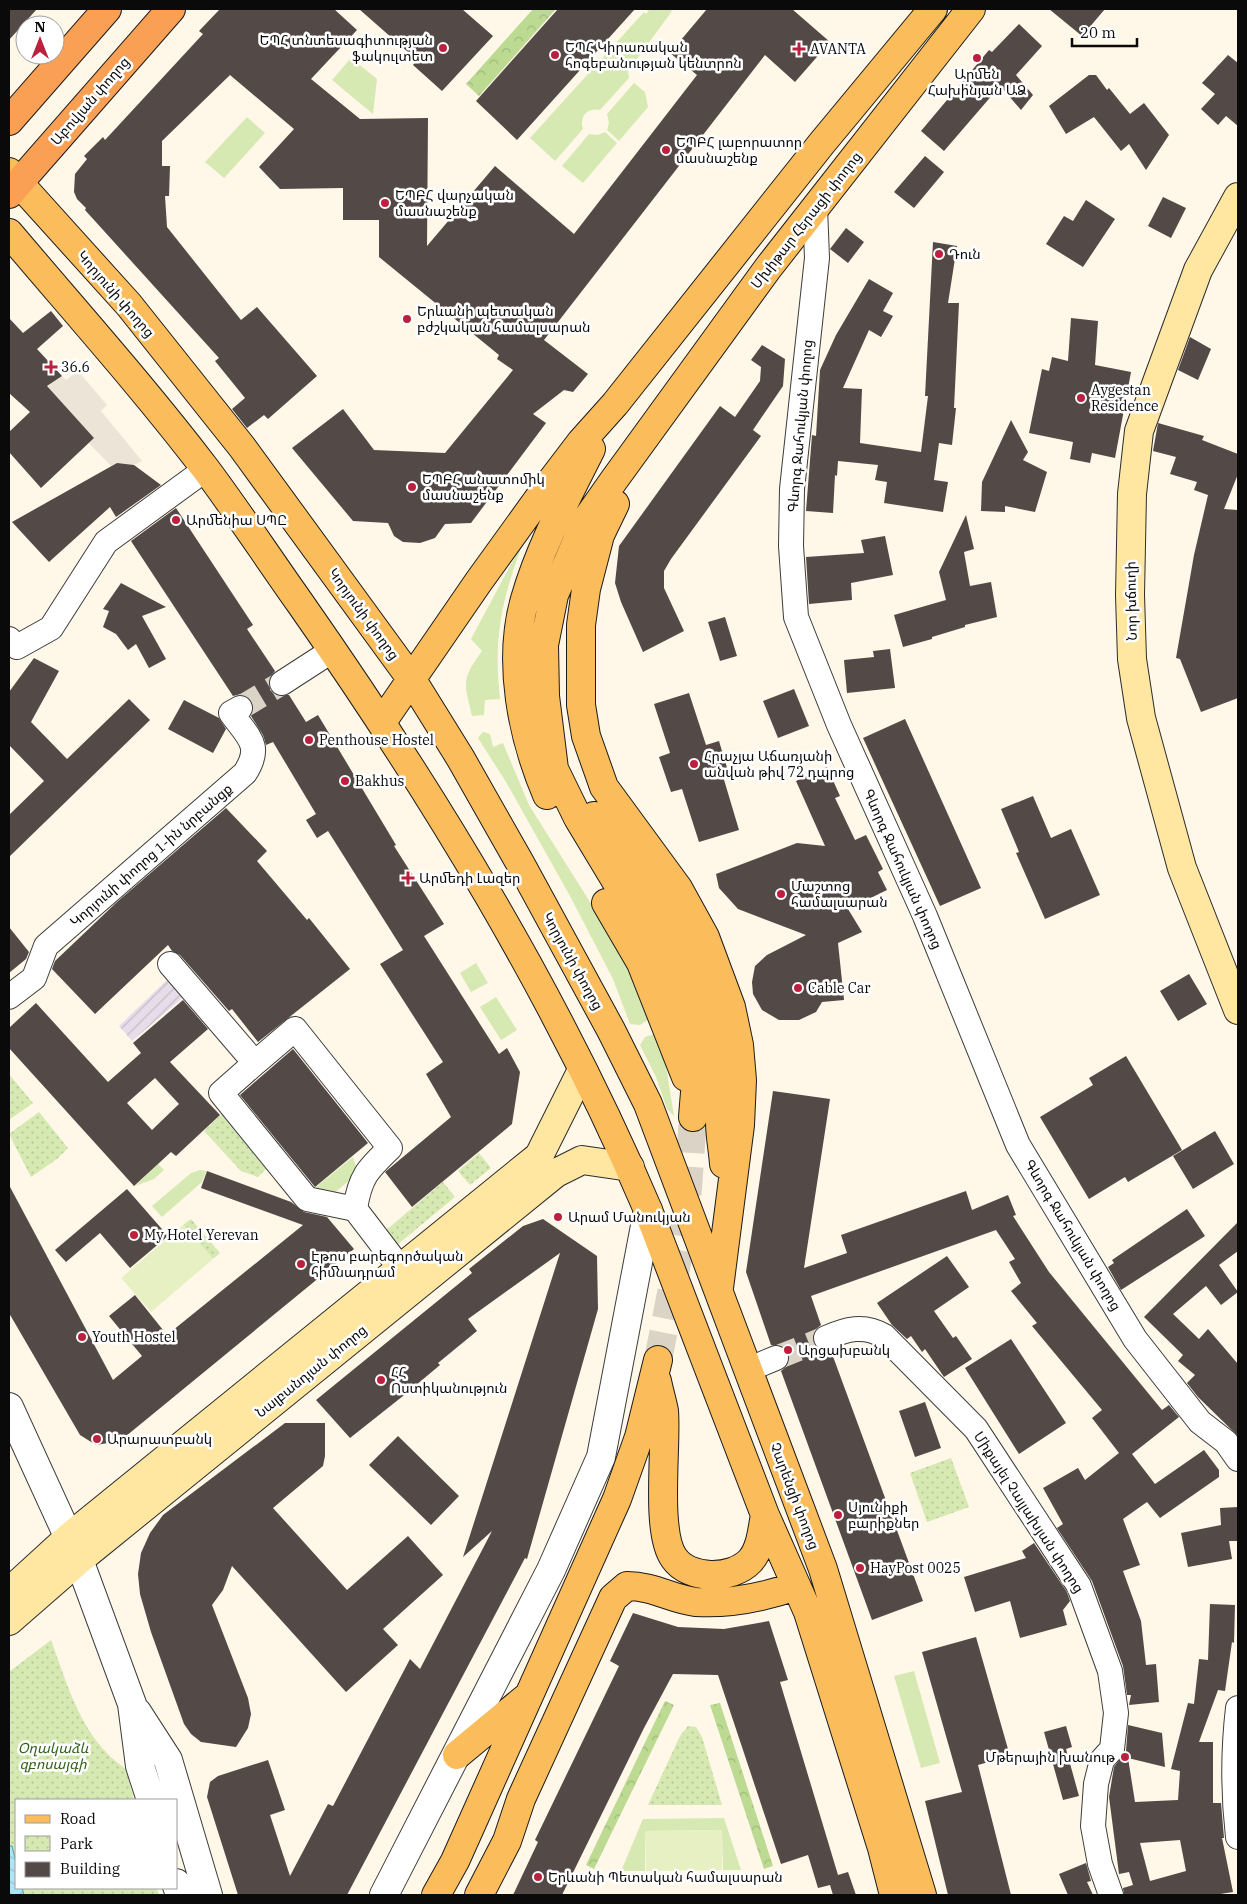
<svg xmlns="http://www.w3.org/2000/svg" width="1247" height="1904" viewBox="0 0 1247 1904" font-family="'IBM Plex Serif','Noto Sans Armenian',serif">
  <style>
    .industrial { fill: url(#industrial-furrows) }
    .grass { fill: #d6e9b2 }
    .forest { fill: url(#forest-crowns) }
    .park { fill: url(#park-dots) }
    .pitch { fill: #e7f0c3 }
    .plaza { fill: #ede4d8 }
    .water { fill: url(#water-waves); stroke: #31a7cf }
    .building { fill: #534946; fill-rule: evenodd }
    .lines { fill: none; stroke-linecap: round; stroke-linejoin: round }
    .minor-tunnel { stroke: #dad3c6; stroke-width: 24; stroke-dasharray: 24 12; stroke-linecap: butt }
    .primary-tunnel { stroke: #dad3c6; stroke-width: 28; stroke-dasharray: 28 14; stroke-linecap: butt }
    .minor-casing { stroke: #3d3d3d; stroke-width: 26 }
    .tertiary-casing { stroke: #3d3d3d; stroke-width: 30 }
    .secondary-casing { stroke: #2c2c2c; stroke-width: 30 }
    .primary-casing { stroke: #1b1b1b; stroke-width: 30 }
    .trunk-casing { stroke: #1b1b1b; stroke-width: 30 }
    .minor { stroke: #fff; stroke-width: 24 }
    .tertiary { stroke: #fff; stroke-width: 28 }
    .secondary { stroke: #ffe7a2; stroke-width: 28 }
    .primary { stroke: #fbbd5b; stroke-width: 28 }
    .trunk { stroke: #f9a054; stroke-width: 28 }
    .poi-dot { fill: #bb213f; stroke: #fff; stroke-width: 2 }
    .labels { text-anchor: middle; stroke-width: 5; stroke-linejoin: round; paint-order: stroke }
    .poi-label { font-size: 14px; fill: #0a0a0a; stroke: #fff; text-anchor: start }
    .street-label { font-size: 14px; fill: #0a0a0a; stroke: #fff }
    .park-label { font-size: 14px; font-style: italic; fill: #34621b; stroke: #fff }
  </style>
  <defs>
    <pattern id="industrial-furrows" width="10" height="10" patternUnits="userSpaceOnUse" patternTransform="scale(1.25)"><rect width="10" height="10" fill="#e7ddea"/><path d="M-1 1l2-2M0 10L10 0M9 11l2-2" fill="none" stroke="#c5bcc7"/></pattern>
    <pattern id="forest-crowns" width="20" height="18" patternUnits="userSpaceOnUse" patternTransform="scale(1.25)"><rect width="20" height="18" fill="#bcda91"/><path d="M2 6a3 3 0 1 1 6 0M12 15a3 3 0 1 1 6 0" fill="none" stroke="#a0ba7c"/></pattern>
    <pattern id="park-dots" width="8" height="8" patternUnits="userSpaceOnUse" patternTransform="scale(1.25)"><rect width="8" height="8" fill="#d6e9b2"/><path d="M2 2h.1M6 6h.1" fill="none" stroke="#b6c698" stroke-width="1.8" stroke-linecap="round"/></pattern>
    <pattern id="water-waves" width="16" height="10" patternUnits="userSpaceOnUse" patternTransform="scale(1.25)"><rect width="16" height="10" fill="#abe6f7"/><path d="M0 5q4-4 8 0t8 0" fill="none" stroke="#92c4d2"/></pattern>
  </defs>
  <rect width="100%" height="100%" fill="#fff7e7"/>
  <path class="industrial" d="M170,977L186,995L132,1041L119,1026Z"/>
  <path class="grass" d="M650,9H669L672,11L628,71L629,78L600,110C587,107 579,117 583,129L555,161L530,138L644,12L646,14Z
    M351,58L377,79L373,114L332,80Z
    M634,83L645,92L648,107L619,141L607,130L609,123L607,114Z
    M247,117L265,133L224,178L205,162Z
    M605,132L617,143L583,183L562,166L589,134L598,135Z
    M525,538C502,598 493,635 500,699L485,700L484,715L472,716C464,682 461,680 482,651L471,639Z
    M483,732L490,734L493,747L503,743L529,805L617,945L627,964L649,1019L640,1025L630,1024L613,979L570,896L506,782L478,738Z
    M476,963L488,983L471,992L460,973Z
    M496,997L517,1030L501,1040L480,1007Z
    M657,1033L666,1066L674,1116L667,1109L656,1077L640,1045L645,1037Z
    M353,1157L358,1173L326,1200L316,1187Z
    M158,1164L164,1170L154,1179L135,1186Z
    M200,1170L206,1171L202,1182L162,1217L152,1206L191,1173Z
    M914,1671L940,1763L921,1768L894,1676Z
    M724,1818L741,1870H723L722,1830L645,1831V1871H621L643,1819Z"/>
  <path class="forest" d="M533,9H556L479,96L466,84Z
    M665,1701L674,1705L594,1869L586,1865Z
    M720,1703L773,1866L764,1869L710,1705Z"/>
  <path class="park" d="M9,1074L33,1103L9,1120Z
    M39,1112L68,1148L57,1159L31,1177L9,1134Z
    M223,1113L271,1164L258,1177L241,1171L204,1131Z
    M479,1153L491,1168L470,1185L458,1171Z
    M443,1182L455,1197L397,1245L385,1231Z
    M191,1219L220,1253L213,1259L183,1225Z
    M951,1458L969,1507L927,1522L910,1473Z
    M51,1640C68,1686 82,1740 126,1769L134,1800H16V1888H157L159,1895H9V1672Z
    M688,1726L696,1727L702,1737L722,1805H648L680,1736Z"/>
  <path class="pitch" d="M183,1225L213,1259L151,1312L121,1278Z
    M722,1830V1870L646,1871L645,1831Z"/>
  <path class="plaza" d="M78,371L107,405L101,411L142,461L134,465L117,463L111,466L89,443L94,438L47,387L62,376L66,380Z"/>
  <path class="water" d="M9,1846H12L16,1863V1888H22L24,1895H9Z"/>
  <path class="building" d="M9,9H37L9,40Z
    M220,9H334L357,30L311,79L360,119L428,118L427,246L495,166L574,234L697,75L670,53L707,9H792L830,42L795,82L765,55L544,340L588,374L573,392L564,390L533,414L546,423L471,523L445,524L435,538L420,543L403,542L394,536L388,523L353,521L292,448L343,409L374,450L445,453L513,370L497,359L499,355L379,257V220H343V188L280,189L259,167L294,129L230,75L162,141V166H170L169,196H165L167,227L241,320L257,307L317,376L268,419L264,415L247,428L232,409L245,398L215,361L219,358L85,210L86,208L77,199L74,192L75,174L87,159L84,156L103,137L105,140L203,34L199,31Z
    M359,9H462L493,36L442,91L413,65L417,60Z
    M558,9H635L517,140L476,101Z
    M1049,9H1105L1082,36Z
    M1019,24L1042,46L1016,75L1033,95L1021,110L1000,86L944,151L921,131L989,50L992,52Z
    M1228,55L1238,63V126L1226,116L1218,125L1201,109L1215,94L1202,83Z
    M1089,75H1096L1107,90L1109,88L1130,114L1144,103L1169,135L1146,170L1129,144L1121,151L1094,117L1066,134L1049,106Z
    M925,156L944,172L914,208L894,192Z
    M1163,197L1186,208L1171,238L1148,226Z
    M1086,200L1115,219L1083,267L1046,244L1064,216L1073,221Z
    M846,228L864,242L848,263L830,249Z
    M933,242L957,246L948,303H959L954,408H956L952,445L939,443L934,480L948,482L943,512L884,503L887,482L875,480L878,465L838,461L837,476L835,475L833,513L806,511L812,435L816,436L820,370L836,335L869,279L893,293L883,311L893,316L881,337L869,330L843,388L862,389L860,443L921,452L928,396H925Z
    M51,311L63,326L37,349L62,376L47,386L94,438L41,488L9,452V432L30,412L9,393V318L23,333Z
    M1071,318L1098,321L1095,365L1131,372L1115,458L1092,453L1090,463L1070,459L1073,442L1029,433L1042,369L1049,371L1052,357L1068,361Z
    M1190,337L1211,349L1198,380L1178,370Z
    M762,345L785,359L783,386L753,430L761,436L671,559L664,571V588L684,631L643,652L621,602L615,583L619,546L720,406L735,417L760,381L761,367L751,360Z
    M1011,420L1028,452L1023,460L1047,472L1035,512L1005,506V512L981,511L982,482Z
    M1158,423L1204,436L1202,440L1238,454V474L1224,509L1238,510V698L1201,712L1180,659L1176,658L1194,555L1208,495L1194,490L1197,482L1170,474L1176,457L1153,451Z
    M117,463L134,465L161,485L116,517L110,507L49,562L12,522Z
    M176,508L253,625L247,629L275,671L270,677V690L276,695H289L306,722L318,715L396,845L394,846L444,924L424,936L499,1054L507,1048L520,1072L512,1124L412,1207L385,1172L451,1117L426,1074L443,1062L380,964L403,950L328,831L317,838L306,820L316,814L273,742L266,745L263,735L251,716L254,709L252,701L241,694L233,696L131,541Z
    M966,515L974,549L964,552L970,586L991,582L997,617L965,625V627L932,637V639L903,647L894,615L946,600L939,572Z
    M885,536L893,575L851,583L852,600L809,604L806,557L864,553L861,540Z
    M121,583L166,607L142,616L166,659L149,668L136,644L128,650L116,634L103,627L109,611L103,609Z
    M725,617L737,656L720,661L708,622Z
    M890,649L895,688L847,693L844,660L874,657L873,651Z
    M34,658L59,671L31,722L67,759L129,699L150,720L9,857V815L44,781L9,745V692Z
    M794,689L809,726L778,738L763,701Z
    M689,693L706,745L719,741L728,771L722,773L739,830L699,842L682,789L671,792L659,757L670,753L654,704Z
    M184,700L219,718L226,729L213,753L168,729Z
    M905,719L981,888L940,906L863,738Z
    M827,767L840,796L835,798L855,840L866,835L883,869L878,872L887,890L848,909L862,932L838,943L844,1000L822,1002L816,1012L799,1020H779L762,1010L753,994L752,982L755,966L767,955L806,935L738,909L719,888L716,874L797,843L825,846L796,781Z
    M1033,796L1051,838L1071,829L1100,895L1045,919L1016,853L1019,852L1001,809Z
    M226,808L267,851L257,861L307,920L309,918L350,969L258,1042L232,1009L229,1011L180,955L172,951L168,945L95,1014L52,969L55,961L117,902Z
    M9,927L29,952L26,959L9,973Z
    M1189,974L1207,1004L1178,1021L1160,991Z
    M183,1000L208,1029L170,1062L220,1115L176,1156L171,1152L134,1186L9,1048V1028L36,1003L108,1082L141,1053L133,1043ZM155,1078L179,1104L152,1130L127,1103Z
    M293,1049L368,1143L315,1187L240,1095Z
    M1126,1056L1182,1150L1128,1182L1125,1177L1089,1199L1040,1117L1093,1085L1089,1078Z
    M773,1091L830,1099L804,1268L847,1253L841,1235L966,1191L972,1210L1008,1195L1016,1215L1013,1216L1049,1272L1162,1410L1169,1405L1179,1417L1132,1454L1155,1484L1204,1450L1219,1470V1477L1160,1518L1147,1502L1123,1519L1140,1565L1123,1571L1141,1621L1146,1665L1156,1664L1159,1702L1129,1705L1131,1695H1127L1123,1666L1092,1581L1057,1528L1063,1524L1043,1488L1078,1468L1085,1480L1119,1453L1092,1418L1102,1410L1032,1326L1037,1323L1011,1291L1021,1283L1009,1262L1015,1259L996,1230L811,1296L821,1325L815,1330L813,1343L818,1349L831,1351L923,1601L872,1620L781,1371L787,1366L789,1353L784,1347L771,1345L746,1272Z
    M1215,1131L1234,1164L1193,1189L1173,1156Z
    M207,1171L291,1202L304,1212L327,1217L354,1249L120,1441L96,1445L80,1435L9,1313V1185L113,1380L142,1356L109,1316L135,1295L167,1335L303,1225L201,1188Z
    M127,1189L168,1236L130,1268L100,1233L66,1262L55,1250Z
    M1187,1209L1205,1236L1121,1290L1108,1267L1114,1263L1112,1260Z
    M543,1219L597,1256L598,1309L527,1559L525,1558L347,1895H238L207,1797L210,1782L218,1776L268,1760L285,1810L270,1815L290,1876L328,1804L333,1806L410,1659L420,1669L492,1531L463,1557L560,1253L468,1319L477,1331L438,1363L440,1365L403,1396L350,1438L316,1400L472,1273L469,1269L523,1226Z
    M1238,1222V1251L1219,1265L1238,1292L1221,1305L1206,1286L1173,1314L1199,1339L1208,1329L1238,1364V1436L1198,1397L1187,1383L1195,1375L1178,1361L1183,1355L1144,1317Z
    M947,1256L969,1287L934,1311L953,1338L956,1336L972,1359L944,1377L925,1349L922,1352L911,1336L907,1339L892,1325L877,1303Z
    M1011,1339L1066,1423L1019,1454L965,1368Z
    M925,1402L941,1448L915,1457L899,1411Z
    M285,1423H325V1456L323,1466L273,1508L347,1590L408,1536L443,1575L383,1629L398,1645L346,1692L232,1566L223,1590L212,1605L248,1698L251,1714L248,1728L236,1747L201,1742L191,1734L184,1724L151,1632L140,1594L138,1574L141,1553L150,1533L163,1515Z
    M398,1436L459,1496L431,1525L369,1465Z
    M1238,1507V1541H1229L1232,1559L1188,1567L1181,1533L1221,1525L1220,1508Z
    M1034,1543L1067,1592L1070,1601L1063,1610L1067,1625L1020,1638L1010,1601L975,1612L964,1577L1026,1558L1022,1551Z
    M1210,1604L1235,1605L1234,1643L1232,1642L1225,1691L1218,1690L1199,1742H1213V1803H1221L1224,1838H1222L1233,1892L1214,1895H1124L1123,1888L1133,1885L1129,1872L1119,1874L1109,1797L1114,1767L1126,1751L1128,1725L1162,1733L1165,1767L1128,1758L1135,1802L1178,1800L1180,1771L1171,1769L1188,1703L1194,1704L1199,1659L1208,1660ZM1180,1840L1186,1871L1150,1881L1140,1843Z
    M633,1613L678,1627L724,1629L769,1621L788,1680L780,1682L838,1875L848,1872L856,1895H833L830,1885L818,1888L808,1855L781,1864L718,1675L673,1674L644,1728L562,1895H513L538,1842L535,1840L619,1666L610,1661Z
    M976,1637L1010,1756L978,1765L1011,1895H948L925,1801L962,1792L922,1652Z
    M1066,1726L1072,1747L1066,1749L1079,1796L1063,1800L1044,1732Z
    M1086,1863L1091,1881L1087,1882L1093,1895H1068L1059,1874Z"/>
  <g class="lines">
    <path class="minor-tunnel" d="M240,708L282,683
      M776,1358L826,1338"/>
    <path class="primary-tunnel" d="M658,1360L686,1217L693,1117"/>
    <g class="minor-casing">
      <path id="minor" d="M815,207L817,258L792,489L791,546L796,617L839,725L925,916L1018,1145L1135,1339L1200,1422L1226,1442L1238,1459
        M9,639L17,647L51,628L106,542L206,469
        M282,683L333,650
        M170,964L255,1063L221,1093L307,1199L355,1209
        M9,997L34,978L46,946L245,773C263,745 248,737 231,713L240,708
        M255,1063L295,1029L390,1148C367,1170 360,1177 355,1209L400,1268
        M826,1338C846,1329 864,1324 884,1336L976,1429L1079,1586L1110,1671L1116,1713L1112,1749L1102,1760L1096,1784L1093,1826L1100,1864L1111,1895
        M747,1370L776,1358
        M1238,1708C1233,1751 1233,1794 1238,1837"/>
    </g>
    <g class="tertiary-casing">
      <path id="tertiary" d="M9,1407L79,1560L132,1704L140,1766L151,1800
        M137,1712L168,1760L208,1895
        M176,1883L180,1895
        M384,1895L551,1570L601,1457L648,1210"/>
    </g>
    <g class="secondary-casing">
      <path id="secondary" d="M1238,197L1198,270L1139,431L1132,494L1130,595L1132,659L1141,718L1182,868L1238,1010
        M9,1592L68,1538L539,1156L582,1070
        M9,1621L79,1560L556,1173L582,1160L630,1167"/>
    </g>
    <g class="primary-casing">
      <path id="primary" d="M9,172L129,305L242,447L412,680L461,759L520,863L611,1030L648,1104L823,1569L922,1895
        M9,233C75,311 143,387 205,468C238,512 268,558 300,603C433,793 557,996 648,1210L765,1515L808,1612L882,1848L894,1895
        M615,504L600,535L586,589L581,625V705L586,736L604,787L678,888L705,937L731,1007L739,1045L742,1080L740,1125L719,1288
        M382,722L479,581L549,484L581,442L615,404L822,143L933,9
        M547,795C522,736 507,662 525,599C540,547 567,497 591,449
        M594,816C649,884 710,971 719,1061C721,1081 719,1102 720,1122C720,1136 723,1150 724,1164
        M606,903L641,963L686,1077
        M693,1117L697,1068L691,1031L677,997L654,944L578,818L554,769L545,696L544,645L554,595L586,520L614,480L768,268L971,9
        M657,1381C659,1391 662,1401 664,1411C667,1445 655,1532 674,1558C689,1580 732,1580 750,1561C761,1549 762,1530 765,1515
        M457,1755L527,1697
        M436,1895L455,1861L617,1499L639,1437L658,1360
        M479,1895L507,1841L521,1799L613,1598L627,1586C654,1586 671,1599 696,1602C729,1604 764,1597 796,1586"/>
    </g>
    <g class="trunk-casing">
      <path id="trunk" d="M9,121L107,9
        M9,194L171,9"/>
    </g>
    <use href="#minor" class="minor"/>
    <use href="#tertiary" class="tertiary"/>
    <use href="#secondary" class="secondary"/>
    <use href="#primary" class="primary"/>
    <use href="#trunk" class="trunk"/>
  </g>
  <g class="poi-dot">
    <circle cx="443" cy="48" r="5"/>
    <path d="M796.5 41.5h5v5h5v5h-5v5h-5v-5h-5v-5h5z"/>
    <circle cx="555" cy="55" r="5"/>
    <circle cx="977" cy="58" r="5"/>
    <circle cx="666" cy="150" r="5"/>
    <circle cx="385" cy="203" r="5"/>
    <circle cx="939" cy="254" r="5"/>
    <circle cx="407" cy="319" r="5"/>
    <path d="M48.5 359.5h5v5h5v5h-5v5h-5v-5h-5v-5h5z"/>
    <circle cx="1081" cy="398" r="5"/>
    <circle cx="412" cy="487" r="5"/>
    <circle cx="176" cy="520" r="5"/>
    <circle cx="309" cy="740" r="5"/>
    <circle cx="694" cy="764" r="5"/>
    <circle cx="345" cy="781" r="5"/>
    <path d="M405.5 870.5h5v5h5v5h-5v5h-5v-5h-5v-5h5z"/>
    <circle cx="781" cy="894" r="5"/>
    <circle cx="798" cy="988" r="5"/>
    <circle cx="558" cy="1217" r="5"/>
    <circle cx="134" cy="1235" r="5"/>
    <circle cx="301" cy="1264" r="5"/>
    <circle cx="82" cy="1337" r="5"/>
    <circle cx="788" cy="1350" r="5"/>
    <circle cx="381" cy="1380" r="5"/>
    <circle cx="97" cy="1439" r="5"/>
    <circle cx="838" cy="1515" r="5"/>
    <circle cx="860" cy="1568" r="5"/>
    <circle cx="1125" cy="1757" r="5"/>
    <circle cx="538" cy="1877" r="5"/>
  </g>
  <g class="labels">
    <g class="poi-label">
      <text x="433" y="45" text-anchor="end">ԵՊՀ տնտեսագիտության<tspan x="433" dy="16">ֆակուլտետ</tspan></text>
      <text x="565" y="52">ԵՊՀ Կիրառական<tspan x="565" dy="16">հոգեբանության կենտրոն</tspan></text>
      <text x="810" y="54">AVANTA</text>
      <text x="977" y="79" text-anchor="middle">Արմեն<tspan x="977" dy="16">Հախինյան ԱՁ</tspan></text>
      <text x="676" y="147">ԵՊԲՀ լաբորատոր<tspan x="676" dy="16">մասնաշենք</tspan></text>
      <text x="395" y="200">ԵՊԲՀ վարչական<tspan x="395" dy="16">մասնաշենք</tspan></text>
      <text x="949" y="259">Դուն</text>
      <text x="417" y="316">Երևանի պետական<tspan x="417" dy="16">բժշկական համալսարան</tspan></text>
      <text x="61" y="372">36.6</text>
      <text x="1091" y="395">Aygestan<tspan x="1091" dy="16">Residence</tspan></text>
      <text x="422" y="484">ԵՊԲՀ անատոմիկ<tspan x="422" dy="16">մասնաշենք</tspan></text>
      <text x="186" y="525">Արմենիա ՍՊԸ</text>
      <text x="319" y="745">Penthouse Hostel</text>
      <text x="704" y="761">Հրաչյա Աճառյանի<tspan x="704" dy="16">անվան թիվ 72 դպրոց</tspan></text>
      <text x="355" y="786">Bakhus</text>
      <text x="419" y="883">Արմեդի Լազեր</text>
      <text x="791" y="891">Մաշտոց<tspan x="791" dy="16">համալսարան</tspan></text>
      <text x="808" y="993">Cable Car</text>
      <text x="568" y="1222">Արամ Մանուկյան</text>
      <text x="144" y="1240">My Hotel Yerevan</text>
      <text x="311" y="1261">Էթոս բարեգործական<tspan x="311" dy="16">հիմնադրամ</tspan></text>
      <text x="92" y="1342">Youth Hostel</text>
      <text x="798" y="1355">Արցախբանկ</text>
      <text x="391" y="1377">ՀՀ<tspan x="391" dy="16">Ոստիկանություն</tspan></text>
      <text x="107" y="1444">Արարատբանկ</text>
      <text x="848" y="1512">Սյունիքի<tspan x="848" dy="16">բարիքներ</tspan></text>
      <text x="870" y="1573">HayPost 0025</text>
      <text x="1115" y="1762" text-anchor="end">Մթերային խանութ</text>
      <text x="548" y="1882">Երևանի Պետական համալսարան</text>
    </g>
    <g class="street-label">
      <text transform="translate(90 101) rotate(-49)" y="5">Աբովյան փողոց</text>
      <text transform="translate(806 220) rotate(-52)" y="5">Մխիթար Հերացի փողոց</text>
      <text transform="translate(116 294) rotate(49)" y="5">Կորյունի փողոց</text>
      <text transform="translate(800 426) rotate(-85)" y="5">Գևորգ Ջահուկյան փողոց</text>
      <text transform="translate(1131 601) rotate(-91)" y="5">Նոր խճուղի</text>
      <text transform="translate(364 614) rotate(54)" y="5">Կորյունի փողոց</text>
      <text transform="translate(151 855) rotate(-41)" y="5">Կորյունի փողոց 1-ին նրբանցք</text>
      <text transform="translate(903 869) rotate(66)" y="5">Գևորգ Ջահուկյան փողոց</text>
      <text transform="translate(573 961) rotate(61)" y="5">Կորյունի փողոց</text>
      <text transform="translate(1073 1235) rotate(59)" y="5">Գևորգ Ջահուկյան փողոց</text>
      <text transform="translate(311 1371) rotate(-39)" y="5">Նալբանդյան փողոց</text>
      <text transform="translate(795 1496) rotate(69)" y="5">Չարենցի փողոց</text>
      <text transform="translate(1029 1512) rotate(57)" y="5">Միքայել Չայլախյան փողոց</text>
    </g>
    <g class="park-label">
      <text x="53" y="1753">Օղակաձև<tspan x="53" dy="16">զբոսայգի</tspan></text>
    </g>
  </g>
  <rect width="1247" height="1904" fill="none" stroke="#0a0a0a" stroke-width="20"/>
  <rect x="15" y="1799" width="162" height="90" fill="#ffffff" stroke="#9d9d9d"/>
  <rect x="25" y="1815" width="25" height="8" fill="#fbbd5b" stroke="#9d9d9d"/>
  <text x="60" y="1824" font-size="15" fill="#0a0a0a">Road</text>
  <rect x="25" y="1836" width="25" height="15" fill="url(#park-dots)" stroke="#9d9d9d"/>
  <text x="60" y="1849" font-size="15" fill="#0a0a0a">Park</text>
  <rect x="25" y="1862" width="25" height="15" fill="#534946" stroke="#9d9d9d"/>
  <text x="60" y="1874" font-size="15" fill="#0a0a0a">Building</text>
  <g transform="translate(40 40)"><circle r="24" fill="#ffffff" stroke="#9d9d9d"/>
  <path d="M0-4L9 19L0 12L-9 19Z" fill="#bb213f"/>
  <text y="-8" font-size="14" font-weight="bold" text-anchor="middle" fill="#0a0a0a">N</text>
  </g>
  <path d="M1072 38v8h65v-8" fill="none" stroke="#0a0a0a" stroke-width="2.5"/>
  <text x="1080" y="38" font-size="15" fill="#0a0a0a" stroke="#ffffff" stroke-width="4" paint-order="stroke">20 m</text>
</svg>
